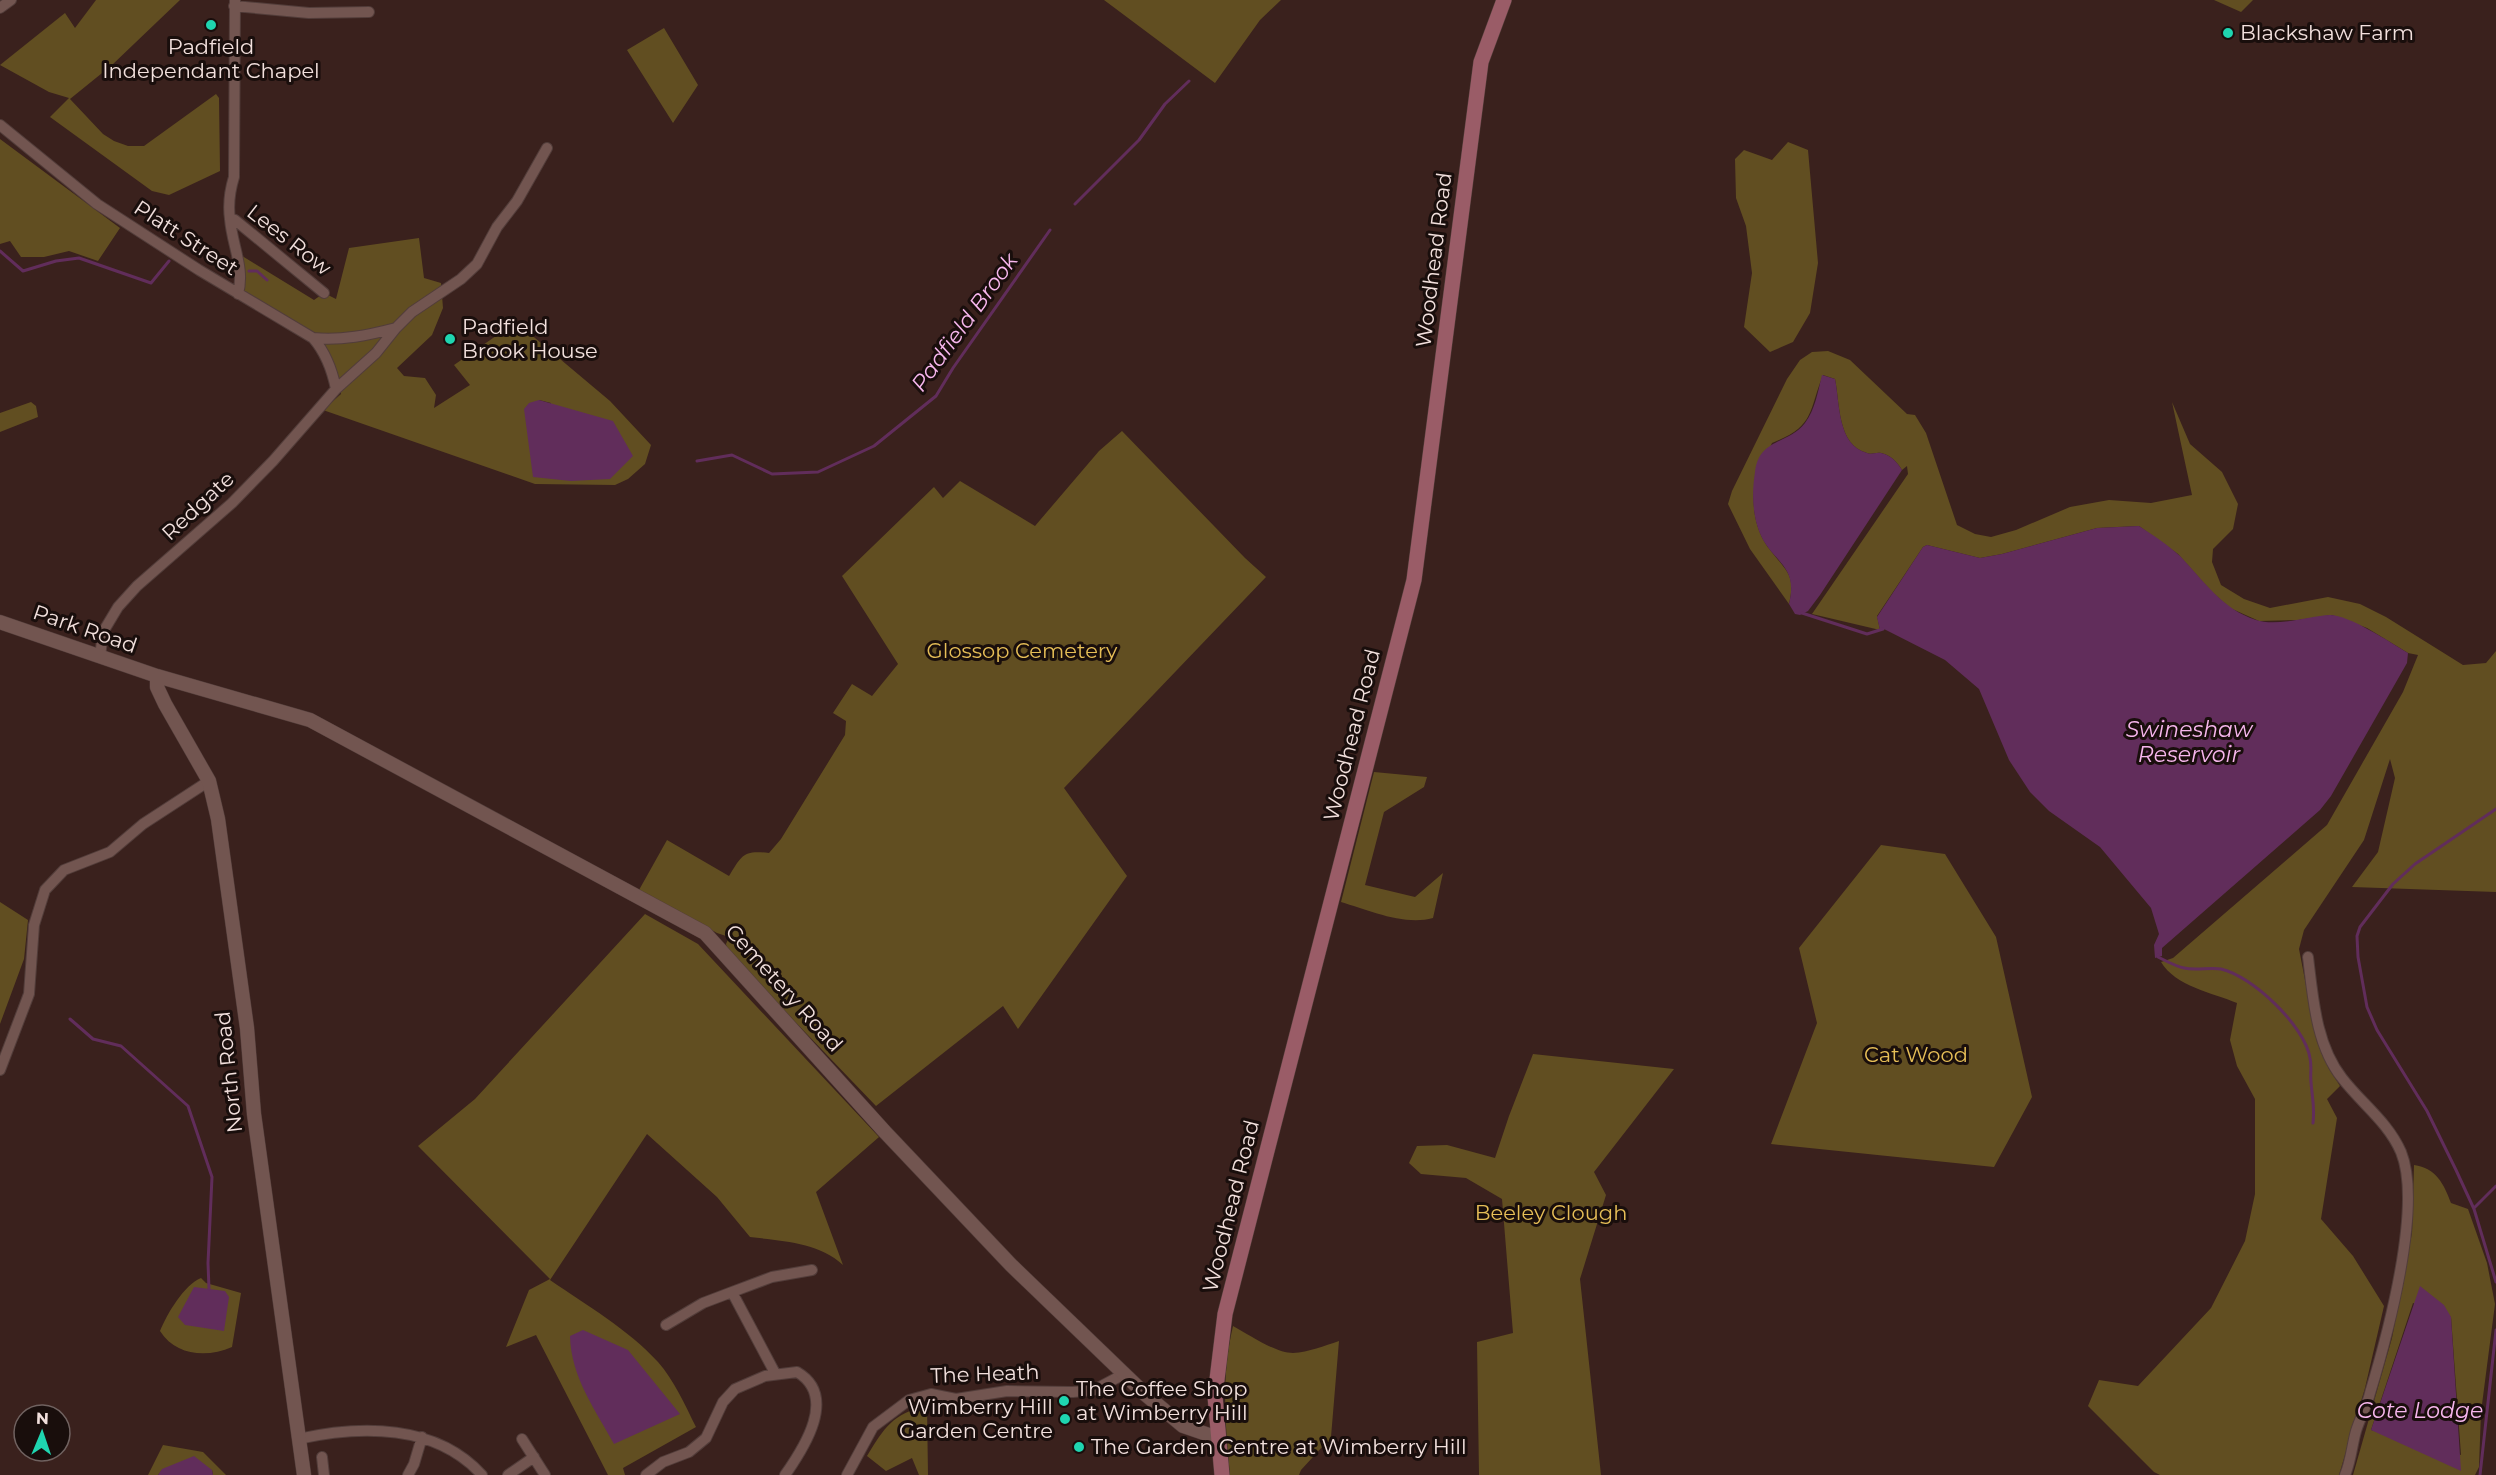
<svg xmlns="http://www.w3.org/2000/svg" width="2496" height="1475" viewBox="0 0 2496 1475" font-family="Montserrat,sans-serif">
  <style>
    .green { fill: #614e21; fill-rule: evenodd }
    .water { fill: #612d5b }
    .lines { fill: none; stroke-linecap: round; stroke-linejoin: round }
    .stream { stroke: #612d5b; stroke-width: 3 }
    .minor-casing { stroke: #523d3a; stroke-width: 12 }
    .tertiary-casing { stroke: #523d3a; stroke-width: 15 }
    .secondary-casing { stroke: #523d3a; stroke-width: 16 }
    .minor { stroke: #725550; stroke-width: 10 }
    .tertiary { stroke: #725550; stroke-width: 14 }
    .secondary { stroke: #9a5c67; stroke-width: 15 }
    .poi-dot { fill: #1fd5b0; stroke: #190e0c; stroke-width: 2 }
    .labels { text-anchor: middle; stroke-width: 6; stroke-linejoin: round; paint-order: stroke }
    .poi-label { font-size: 21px; fill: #f2e0dd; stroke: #190e0c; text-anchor: start }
    .street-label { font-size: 21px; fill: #f2e0dd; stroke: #190e0c }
    .park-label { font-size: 21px; fill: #e6be57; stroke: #190e0c }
    .water-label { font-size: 22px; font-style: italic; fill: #f7b6ed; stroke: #190e0c }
  </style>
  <rect width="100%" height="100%" fill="#3a211d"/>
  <path class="green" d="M96,0H180L112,65L70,99L103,134L114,141L128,146H144L216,94L219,98L220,171L169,195L152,191L50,117L69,98L49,92L0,65L65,13L75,28Z
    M1104,0H1281L1260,20L1215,83Z
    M2214,0H2253L2241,12Z
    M664,28L698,85L673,123L627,50Z
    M0,139L120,228L98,261L69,251L44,257H21L10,241L0,244Z
    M1788,142L1808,150L1818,263L1810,313L1793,342L1770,352L1744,327L1752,273L1746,226L1736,198L1735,159L1744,150L1772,160Z
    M419,238L424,278L441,283L443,308L432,335L397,368L404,376L425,378L436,395L434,408L470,385L454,365L516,322L610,401L651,445L645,464L628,479L615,485L535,484L323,410L341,394C337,373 333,356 321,339L242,293L239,254L314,300L324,293L336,299L349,248ZM539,400L551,403L533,477Z
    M1828,351L1850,360L1907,414L1915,415L1926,433L1957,525L1975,534L1991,537L2016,530L2070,507L2109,500L2151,503L2192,495L2172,402L2190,444L2222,472L2238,504L2233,529L2213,549L2212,562L2221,585L2244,599L2270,608L2328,597L2360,604L2386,617L2463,665L2486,663L2496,651V892L2352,887L2378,852L2395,778L2390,759L2364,840L2304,930L2299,949L2317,1042L2329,1069L2340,1086L2327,1099L2337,1118L2321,1219L2353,1256L2384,1306L2365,1388L2339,1475H2160L2154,1472L2088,1406L2099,1380L2138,1386L2211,1308L2245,1241L2255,1194V1099L2237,1066L2230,1040L2237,1003C2213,993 2175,986 2161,962L2173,958L2327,825L2403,692L2418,655L2408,653L2367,628L2332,615L2298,620L2259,621L2230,608L2211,591L2178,554L2139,526L2097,528L2002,554L1980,558L1927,545L1923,547L1877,616L1880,630L1812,614L1908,474L1907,466L1902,470C1897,462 1891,455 1881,453C1876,452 1871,455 1867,453C1837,445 1840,403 1835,379L1823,375C1808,413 1815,426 1772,443C1766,457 1755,475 1754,490C1752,511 1757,535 1771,551C1787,572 1796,575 1789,604L1750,549L1728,504L1732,491L1787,379L1800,360L1812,352Z
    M31,402L36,406L38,417L0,432V413Z
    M1122,431L1245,558L1266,577L1064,788L1127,876L1018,1029L1003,1006L876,1106L728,952L726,944L729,937L717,933L639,890L667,840L729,876C742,855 743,850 769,853L781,839L845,735L846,721L833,713L852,684L872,696L898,664L842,576L934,487L943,498L960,481L1035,526L1099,451Z
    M1374,772L1427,777L1424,787L1384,812L1365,885L1415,897L1443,873L1433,918C1404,926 1368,910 1341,902Z
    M1881,845L1945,854L1996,937L2032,1097L1994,1167L1771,1144L1817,1023L1799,948Z
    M0,902L28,920L24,959L0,1024Z
    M645,914L698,944L879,1137L816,1192L843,1265C819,1242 782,1241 750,1237L717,1197L647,1134L550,1280C586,1305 628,1329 658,1362C674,1380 685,1405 696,1427L623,1468L625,1475H608L536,1335L506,1347L529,1290L550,1279L418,1146L475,1099Z
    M1533,1054L1674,1069L1594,1172L1606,1195L1580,1279L1601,1475H1479L1477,1342L1513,1333L1502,1199L1466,1178L1421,1174L1409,1163L1417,1146L1447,1145L1495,1158L1509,1116Z
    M2414,1165C2436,1168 2444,1184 2451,1203L2468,1209L2487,1263L2495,1304L2481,1412L2479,1467L2475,1475H2353L2392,1338L2412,1233ZM2413,1303L2451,1317L2461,1455L2371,1430Z
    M201,1278L206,1283L241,1293L232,1347C207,1358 176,1356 160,1331C167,1314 184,1285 201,1278Z
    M1233,1326C1248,1334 1275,1353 1293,1353C1309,1352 1324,1346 1339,1341L1330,1449L1323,1446L1301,1470L1299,1475H1230C1225,1423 1221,1377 1233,1326Z
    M927,1406L928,1475H919L912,1458L886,1471L867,1456C885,1427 892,1414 927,1406Z
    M163,1445L203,1452L226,1475H213L212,1470L163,1469L158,1475H148Z"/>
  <path class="water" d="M1822,375L1835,379C1840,403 1837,445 1867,453C1871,455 1876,452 1881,453C1891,455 1897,462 1902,470L1820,595L1808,611L1800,615L1795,614L1789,604C1799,563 1771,563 1759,531C1752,512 1752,491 1755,472C1759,438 1788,445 1805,423C1815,410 1818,391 1822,375Z
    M539,400L613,421L633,456L610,479L571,481L533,477L524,409L529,403Z
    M2139,526C2153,535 2168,545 2180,556C2204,581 2222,609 2256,620C2277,627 2309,616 2330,615C2349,615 2390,642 2408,653L2407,663L2331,796L2320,810L2162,948V956L2155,958L2154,945L2159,934L2151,908L2100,847L2049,811L2030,792L2009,760L1979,689L1945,660L1884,629L1880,630L1877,617L1923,547L1927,545L1980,558L2002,554L2097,528Z
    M2420,1286L2444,1305L2451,1317L2461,1471L2371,1430Z
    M194,1287L225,1291L229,1297L224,1331L185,1325L178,1317Z
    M583,1330L628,1350L680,1414L614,1444C595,1409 571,1377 570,1336Z
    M194,1456L212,1470L213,1475H158L162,1469Z"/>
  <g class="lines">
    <path class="stream" d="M1075,204L1139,140L1165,104L1189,81
      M0,251L23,271L56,261L79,258L151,283L169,261
      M249,271H257L267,280
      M697,461L732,455L772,474L818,472L874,446L936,396L953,368L1050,230
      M1802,613L1867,634L1883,629
      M2496,809L2415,864L2393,884L2360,927L2357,936L2358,957L2367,1007L2377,1030L2427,1111L2456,1170L2474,1209L2496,1282
      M2158,955V957C2166,961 2175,966 2184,968C2196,971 2209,967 2221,969C2252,976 2305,1026 2310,1058C2312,1066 2310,1074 2311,1082C2312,1097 2315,1107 2313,1123
      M70,1019L93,1039L121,1046L188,1106L212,1177L208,1263L209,1289
      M2474,1208L2496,1186
      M2480,1475L2496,1330"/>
    <g class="minor-casing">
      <path id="minor" d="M235,0L234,177C230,190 228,205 230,219C232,245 245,268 238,294
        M234,6L309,13L369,12
        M0,8L11,0
        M0,125L97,204L199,270L313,338C326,353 332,369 336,389
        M230,219L235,220L324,293
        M313,338C341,341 369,335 396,328
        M100,657L103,632L118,607L137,586L232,503L273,461L336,389L376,353L396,328L412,312L461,279L477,264L497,227L517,201L547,148
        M2308,957C2313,998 2316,1045 2342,1078C2362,1104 2388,1122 2401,1152C2423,1206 2387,1337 2370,1393C2367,1406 2360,1418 2356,1431C2352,1445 2351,1461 2345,1475
        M0,1070L29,994L34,925L45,890L64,870L110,852L143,824L209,781
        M732,1292L772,1277L812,1270
        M666,1325L703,1303L732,1292L775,1373
        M298,1439C361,1425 436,1424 482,1475
        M522,1439L545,1475
        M322,1457L324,1475
        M408,1475L414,1464L422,1437
        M508,1475L534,1457
        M646,1475L663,1462L689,1452L706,1438L723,1402L735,1389L765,1376L797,1372C838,1396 804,1448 785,1475
        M847,1475L873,1427L909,1400L931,1394L956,1399L1007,1391L1073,1392L1094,1390L1124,1374"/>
    </g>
    <g class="tertiary-casing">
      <path id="tertiary" d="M0,622L157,676L310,720L705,933L885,1132L1011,1265L1146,1395L1183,1426L1218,1438
        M157,676V687L165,704L209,781L218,819L247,1028L254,1114L304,1475"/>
    </g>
    <g class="secondary-casing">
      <path id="secondary" d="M1222,1475L1215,1396L1225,1314L1414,580L1481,62L1504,0"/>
    </g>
    <use href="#minor" class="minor"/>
    <use href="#tertiary" class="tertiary"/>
    <use href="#secondary" class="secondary"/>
  </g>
  <g class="poi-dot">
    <circle cx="211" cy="25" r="6"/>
    <circle cx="2228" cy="33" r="6"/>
    <circle cx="450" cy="339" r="6"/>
    <circle cx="1064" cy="1401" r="6"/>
    <circle cx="1065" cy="1419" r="6"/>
    <circle cx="1079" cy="1447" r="6"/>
  </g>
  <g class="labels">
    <g class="poi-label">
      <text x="2240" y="40">Blackshaw Farm</text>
      <text x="211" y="54" text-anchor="middle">Padfield<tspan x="211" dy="24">Independant Chapel</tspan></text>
      <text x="462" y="334">Padfield<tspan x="462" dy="24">Brook House</tspan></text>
      <text x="1076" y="1396">The Coffee Shop<tspan x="1076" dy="24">at Wimberry Hill</tspan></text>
      <text x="1053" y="1414" text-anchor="end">Wimberry Hill<tspan x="1053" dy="24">Garden Centre</tspan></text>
      <text x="1091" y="1454">The Garden Centre at Wimberry Hill</text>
    </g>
    <g class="street-label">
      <text transform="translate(186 238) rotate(33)" y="7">Platt Street</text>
      <text transform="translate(289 240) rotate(38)" y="7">Lees Row</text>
      <text transform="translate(1434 260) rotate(-83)" y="7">Woodhead Road</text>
      <text transform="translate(198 506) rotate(-43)" y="7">Redgate</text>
      <text transform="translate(85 629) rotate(19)" y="7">Park Road</text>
      <text transform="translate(1352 735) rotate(-76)" y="7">Woodhead Road</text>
      <text transform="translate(784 988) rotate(48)" y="7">Cemetery Road</text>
      <text transform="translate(229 1072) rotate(-96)" y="7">North Road</text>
      <text transform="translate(1231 1206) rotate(-76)" y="7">Woodhead Road</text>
      <text transform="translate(985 1374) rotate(-2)" y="7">The Heath</text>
    </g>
    <g class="park-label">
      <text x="1022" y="658">Glossop Cemetery</text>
      <text x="1916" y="1062">Cat Wood</text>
      <text x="1551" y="1220">Beeley Clough</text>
    </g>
    <g class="water-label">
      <text transform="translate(964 322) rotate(-54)" y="8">Padfield Brook</text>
      <text x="2189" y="737">Swineshaw<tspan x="2189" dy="25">Reservoir</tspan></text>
      <text x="2420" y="1418">Cote Lodge</text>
    </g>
  </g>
  <g transform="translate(42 1433) rotate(2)"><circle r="28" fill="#190e0c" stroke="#706260" stroke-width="1.5"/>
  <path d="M0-4.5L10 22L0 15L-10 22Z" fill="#1fd5b0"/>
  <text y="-9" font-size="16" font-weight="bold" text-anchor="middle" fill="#f2e0dd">N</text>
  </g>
</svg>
